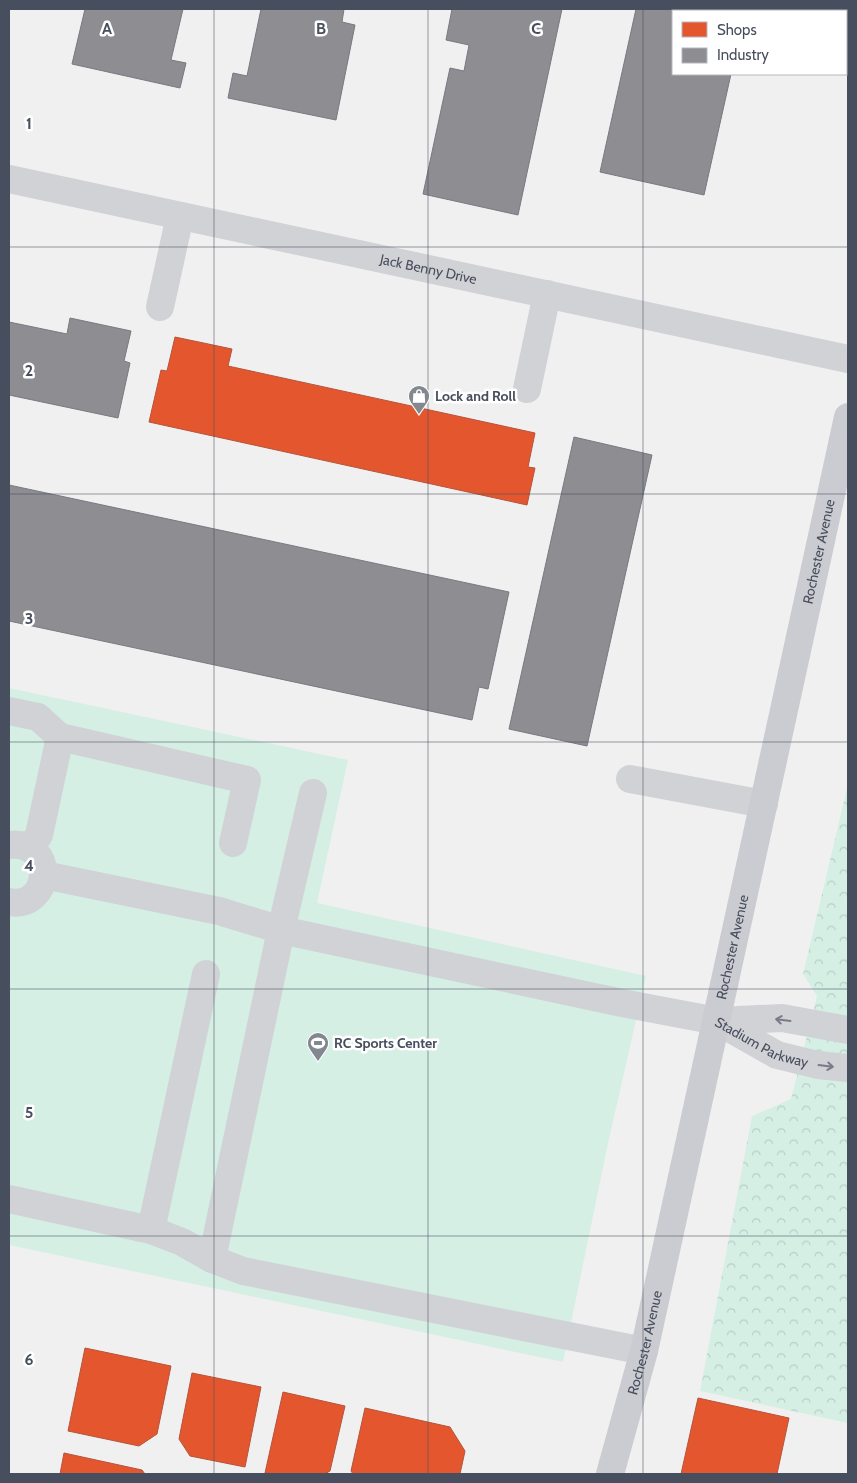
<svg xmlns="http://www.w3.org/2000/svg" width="857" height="1483" viewBox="0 0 857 1483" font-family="Cabin,sans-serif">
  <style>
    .green { fill: #d5efe5 }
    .park { fill: url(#park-crowns) }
    .shops { fill: #e4572e; stroke: #b5543c }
    .industry { fill: #8d8d92; stroke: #787a82 }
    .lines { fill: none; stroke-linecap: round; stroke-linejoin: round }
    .minor { stroke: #d1d2d6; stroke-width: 28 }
    .major { stroke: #cbccd1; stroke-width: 28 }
    .oneway { stroke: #777c87 }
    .grid { fill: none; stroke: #474e5d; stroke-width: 1; stroke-opacity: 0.55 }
    .labels { text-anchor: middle; stroke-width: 5; stroke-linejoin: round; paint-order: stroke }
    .street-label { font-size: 14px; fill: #474e5d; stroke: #fff }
    .poi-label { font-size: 14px; font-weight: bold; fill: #474e5d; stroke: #fff; text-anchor: start }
    .grid-label { font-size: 16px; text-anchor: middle; font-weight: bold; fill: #474e5d; stroke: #fff; stroke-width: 5; stroke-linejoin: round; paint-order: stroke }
  </style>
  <defs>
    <pattern id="park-crowns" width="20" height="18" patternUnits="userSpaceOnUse" patternTransform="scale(1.25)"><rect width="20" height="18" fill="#d5efe5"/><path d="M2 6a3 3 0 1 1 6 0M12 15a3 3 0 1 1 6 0" fill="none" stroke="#b8cfc7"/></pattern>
  </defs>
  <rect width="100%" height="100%" fill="#f1f0f0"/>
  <path class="green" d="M9,688L348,760L317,903L646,976L607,1148L563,1362L9,1245Z"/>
  <path class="park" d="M848,784V1423L700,1391L752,1116L791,1099L817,996L803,974Z"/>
  <path class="shops" d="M175,337L232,349L228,366L535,433L528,467L535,468L527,505L149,422L161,370L167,371Z
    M85,1348L171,1366L157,1434L139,1446L68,1431Z
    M192,1373L261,1387L245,1467L190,1456L179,1439Z
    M283,1392L345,1406L330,1471L325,1474H273L265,1473Z
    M698,1398L789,1418L777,1474H681Z
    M365,1408L450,1427L465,1451L460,1474H353L351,1471Z
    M64,1453L142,1470L145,1474H60Z"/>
  <path class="industry" d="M85,9H183L171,60L186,63L180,88L72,64Z
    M261,9H344L342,22L355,25L336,120L228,98L233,73L247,76Z
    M452,9H562L518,215L423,194L450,68L464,71L469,45L446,40Z
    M636,9H754L753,11H673V74H731L704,195L600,172Z
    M70,318L131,331L124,361L130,363L118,418L9,395V322L67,334Z
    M574,437L652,455L587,746L509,729Z
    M9,485L509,592L488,689L479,687L472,720L9,621Z"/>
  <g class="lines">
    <g class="minor">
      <path id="s1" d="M9,179L848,359"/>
      <path d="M160,307L180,216"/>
      <path d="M527,389L547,294"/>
      <path d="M9,711L38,717L60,737L247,780L233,843"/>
      <path d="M630,779L764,804"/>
      <path d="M9,845C57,839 52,910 9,902"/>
      <path d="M30,849L39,835L60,737"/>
      <path d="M44,875L219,911L281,930L622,1003L717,1021L782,1018L848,1030"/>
      <path id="s2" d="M717,1021L777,1055L818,1065L848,1068"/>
      <path d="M9,1199L151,1230L182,1242L212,1259L243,1271L644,1351"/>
      <path d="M151,1230L206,974"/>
      <path d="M212,1259L281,930L313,793"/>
    </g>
    <path class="major" id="s3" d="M610,1474L644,1351L848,417"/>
  </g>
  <defs><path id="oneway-shaft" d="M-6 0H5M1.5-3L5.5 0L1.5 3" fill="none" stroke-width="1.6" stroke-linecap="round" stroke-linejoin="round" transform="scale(1.25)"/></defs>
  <g class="oneway">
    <use href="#oneway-shaft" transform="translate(783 1020) rotate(-173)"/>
    <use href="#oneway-shaft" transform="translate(826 1066) rotate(7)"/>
  </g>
  <path class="grid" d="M214,9V1474M428,9V1474M643,9V1474M9,247H848M9,494H848M9,742H848M9,989H848M9,1236H848"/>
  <defs>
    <g id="shop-pin" transform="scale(1.125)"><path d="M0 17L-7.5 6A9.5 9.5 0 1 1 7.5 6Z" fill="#828790" stroke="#fff"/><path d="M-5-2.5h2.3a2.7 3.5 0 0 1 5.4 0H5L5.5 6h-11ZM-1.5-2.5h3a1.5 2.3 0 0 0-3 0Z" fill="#fff"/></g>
    <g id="stadium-pin" transform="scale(1.125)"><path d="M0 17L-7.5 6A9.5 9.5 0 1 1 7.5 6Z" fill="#828790" stroke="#fff"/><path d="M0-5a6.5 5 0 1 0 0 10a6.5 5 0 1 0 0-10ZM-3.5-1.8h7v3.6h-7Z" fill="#fff"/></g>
  </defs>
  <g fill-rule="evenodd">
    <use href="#shop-pin" x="419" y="396"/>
    <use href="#stadium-pin" x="318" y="1043"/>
  </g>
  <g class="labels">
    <g class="street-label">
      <text dy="5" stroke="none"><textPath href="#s1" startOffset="429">Jack Benny Drive</textPath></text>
      <text dy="5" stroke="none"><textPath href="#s3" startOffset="946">Rochester Avenue</textPath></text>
      <text dy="5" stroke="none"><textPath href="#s3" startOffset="541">Rochester Avenue</textPath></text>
      <text dy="5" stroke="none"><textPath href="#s2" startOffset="50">Stadium Parkway</textPath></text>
      <text dy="5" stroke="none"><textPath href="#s3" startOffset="136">Rochester Avenue</textPath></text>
    </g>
    <g class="poi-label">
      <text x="435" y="401">Lock and Roll</text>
      <text x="334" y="1048">RC Sports Center</text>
    </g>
  </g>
  <g class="grid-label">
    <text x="107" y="34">A</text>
    <text x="321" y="34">B</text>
    <text x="536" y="34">C</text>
    <text x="29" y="129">1</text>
    <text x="29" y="376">2</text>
    <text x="29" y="624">3</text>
    <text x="29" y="871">4</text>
    <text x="29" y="1118">5</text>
    <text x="29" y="1365">6</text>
  </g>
  <rect width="857" height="1483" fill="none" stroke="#474e5d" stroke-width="20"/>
  <rect x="672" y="10" width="175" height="65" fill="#ffffff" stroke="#b5b8be"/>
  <rect x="682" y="22" width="25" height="15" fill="#e4572e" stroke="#b5b8be"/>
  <text x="717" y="35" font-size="15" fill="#474e5d">Shops</text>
  <rect x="682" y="48" width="25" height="15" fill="#8d8d92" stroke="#b5b8be"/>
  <text x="717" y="60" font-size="15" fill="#474e5d">Industry</text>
</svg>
